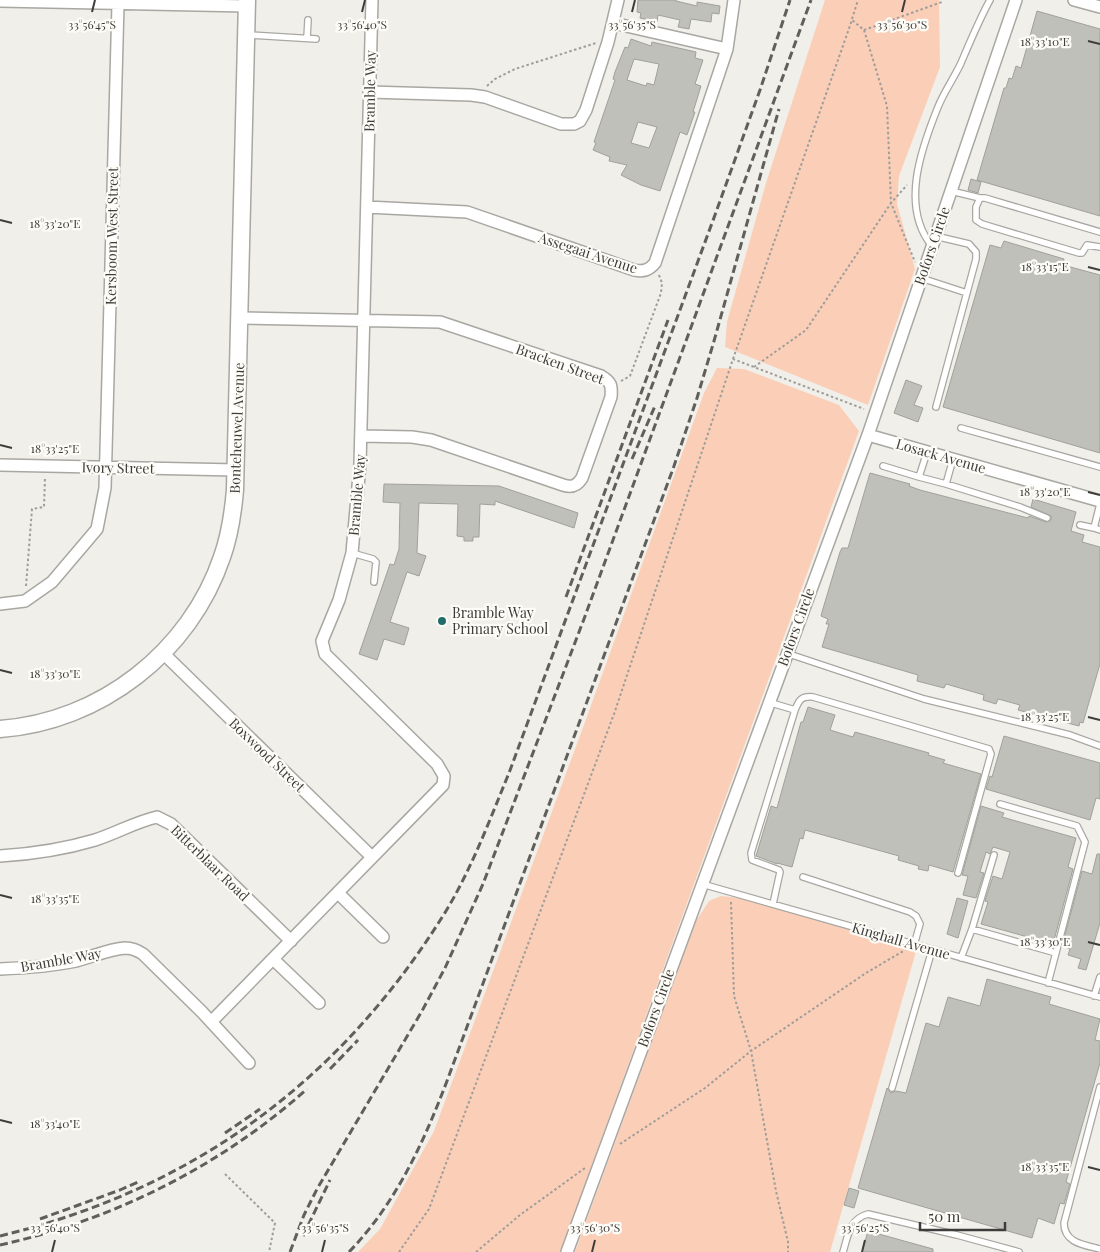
<svg xmlns="http://www.w3.org/2000/svg" width="1100" height="1252" viewBox="0 0 1100 1252" font-family="'Playfair Display',serif">
  <style>
    .green { fill: #fbceb8 }
    .building { fill: #bfc0ba; stroke: #a1a19c; fill-rule: evenodd }
    .lines { fill: none; stroke-linecap: round; stroke-linejoin: round }
    .lane-casing { stroke: #a9a7a2; stroke-width: 8 }
    .street-casing { stroke: #a9a7a2; stroke-width: 14 }
    .secondary-casing { stroke: #a9a7a2; stroke-width: 19 }
    .path { stroke: #9f9d99; stroke-width: 2; stroke-dasharray: 2.5 2.5; stroke-linecap: butt }
    .lane { stroke: #fff; stroke-width: 5.5 }
    .street { stroke: #fff; stroke-width: 11 }
    .secondary { stroke: #fff; stroke-width: 16 }
    .rail { stroke: #605f5c; stroke-width: 3; stroke-dasharray: 8 4; stroke-linecap: butt }
    .ticks { fill: none; stroke: #3e3d3b; stroke-width: 2 }
    .poi-dot { fill: #206c6a; stroke: #fefcf7; stroke-width: 2 }
    .labels { text-anchor: middle; stroke-width: 4.5; stroke-linejoin: round; paint-order: stroke }
    .street-label { font-size: 14px; fill: #3e3d3b; stroke: #fefcf7 }
    .poi-label { font-size: 14px; fill: #3e3d3b; stroke: #fefcf7; text-anchor: start }
    .ticks-label { font-size: 12px; text-anchor: middle; fill: #3e3d3b; stroke: #fefcf7; stroke-width: 4.5; stroke-linejoin: round; paint-order: stroke }
  </style>
  <rect width="100%" height="100%" fill="#f1efe9"/>
  <path class="green" d="M825,0H939L940,67L899,176L897,204L915,269L868,405L725,347L727,322L766,183Z
    M717,368L744,369L839,405L859,431L560,1252H358L380,1229L434,1131L585,722L704,393Z
    M721,896L740,898L917,948L830,1252H575L696,921L709,901Z"/>
  <path class="building" d="M638,0H676V1L697,6V2L720,6L719,14L712,13L711,22L691,19L689,29L678,27L680,20L658,15L657,22L640,18L641,13L637,12Z
    M1037,11L1100,29V216L977,180L1004,88H1006L1009,78L1012,79L1016,66L1021,68Z
    M631,39L651,46L652,42L696,52L695,58L703,60L695,84L701,86L693,112H695L687,135L680,132L660,191L641,185L621,175L627,165L609,161L610,157L593,150L596,143L594,142L615,80L613,79L615,72L625,47L628,48ZM634,59L659,64L654,85L647,83L646,86L627,80ZM638,122L657,127L649,148L631,143Z
    M971,179L981,182L978,193L968,190Z
    M1004,241L1064,259L1063,265L1100,275V453L943,407L990,245L1001,248Z
    M906,380L922,386L914,405L923,408L918,422L894,413Z
    M870,473L910,484L909,486L920,490L1028,518L1029,516L1046,522L1051,520V516L1031,507L1033,499L1076,512L1071,531L1084,535L1082,542L1100,547V664L1083,723L1080,722L1079,726L1018,710L1020,705L998,699L996,704L983,700L984,695L946,684L944,688L917,681L918,675L822,647L829,624H826L828,619L821,616L822,612L840,552L842,548H848Z
    M384,484L499,486L578,513L574,528L495,501V505L480,504L479,537H473V541H464V537L457,536L458,504L419,503L417,553L426,556L419,576L407,572L390,622L409,628L404,645L384,639L377,660L359,654L390,564L394,565L399,549L400,503L383,502Z
    M808,707L835,715L830,730L853,737L855,732L929,753L928,755L945,760L943,763L981,774L953,872L929,865L928,871L918,869L919,866L898,860L899,856L805,830L803,839L800,838L792,867L777,863V864L756,856L771,806L777,808L801,722H803Z
    M1004,736L1100,763V799L1096,798L1090,820L986,789L990,776L992,777Z
    M981,806L1004,813L1002,817L1076,838L1068,867L1073,869L1053,944L981,924L988,902L985,901L993,876L1002,879L1010,852L993,847L990,854L986,852L980,872L984,873L976,898L963,895L968,876L962,875Z
    M1097,854H1100V923L1086,970L1078,968L1081,959L1068,955L1070,949L1062,946L1082,871L1092,874Z
    M957,898L968,901L958,938L947,934Z
    M987,979L1051,997L1049,1004L1100,1019L1095,1040L1100,1041V1063L1066,1182L1070,1184L1064,1204L1060,1203L1054,1224L1038,1218L1032,1238L858,1188L887,1088L891,1093L896,1091L906,1093L926,1023L939,1027L948,997L980,1006Z
    M849,1188L859,1191L854,1208L844,1205Z
    M868,1231L933,1249V1252H862Z"/>
  <g class="lines">
    <g class="lane-casing">
      <path id="lane" d="M249,35L316,39
        M307,38L308,20
        M951,191L980,198
        M1100,232L985,198H980L976,207V220L982,224L1079,253H1082L1087,245L1100,247
        M935,236L969,244L976,252V259L936,407
        M932,246C900,207 921,149 938,107C944,92 954,78 961,63C970,42 979,20 990,0
        M921,278L967,293
        M961,428L1100,467
        M927,452L919,477L946,484L953,459
        M883,466L919,477
        M946,484L1020,507L1047,518
        M1100,504L1094,528L1100,530
        M1080,525L1094,528
        M352,553L373,559L376,562L374,582
        M786,653L924,699L1070,735L1100,746
        M768,702L795,710
        M1000,804L1077,826L1085,842L1048,983
        M803,877L910,912L916,916L920,924L914,945
        M702,884L1100,997
        M773,904L780,872L779,870L752,860L751,853L795,710C799,700 801,696 813,697L989,749L991,754L958,873
        M972,929L1056,953
        M961,958L972,929L994,855
        M1094,996L1100,977
        M1100,1087L1064,1223C1064,1243 1084,1245 1100,1249
        M892,1088L932,950
        M843,1252C848,1236 849,1219 868,1214L957,1235L1019,1252"/>
    </g>
    <g class="street-casing">
      <path id="street" d="M1074,0L1100,7
        M0,1L247,6
        M613,23L727,49
        M369,92L471,95L485,97L561,124H574L580,121L586,110L608,42L618,0
        M367,207L467,212L634,270C644,272 649,270 655,263L719,73L727,49L734,0
        M240,318L440,322L601,376C611,382 612,385 611,397L582,478C577,486 572,488 563,485L431,440L412,437L361,436
        M868,435L1100,501
        M0,465L236,470
        M0,604L25,601L52,582L97,529L105,488L118,4
        M163,653L372,857
        M0,856C32,854 65,849 95,840C117,833 135,822 157,817L171,824L291,941
        M338,893L383,937
        M273,959L319,1003
        M0,969C25,968 52,966 76,961C92,957 109,949 125,948C132,948 137,950 143,954L202,1012L249,1063
        M211,1022L443,785L444,776L437,764L325,654L322,641L339,600L352,553L360,464L372,0
        M567,1252L868,435L1016,0"/>
    </g>
    <g class="secondary-casing">
      <path id="secondary" d="M0,729C100,722 190,652 222,557C230,535 233,513 235,490L247,0"/>
    </g>
    <path class="path" d="M852,19L858,0
      M864,30L942,2L943,0
      M487,86L495,79L515,69L596,43
      M733,359L852,20L864,30L887,106L891,203L907,185
      M754,367L806,330L891,203L915,262
      M621,381L630,376L661,293L662,283L659,275
      M26,586L32,509L44,507L45,477
      M731,902L734,996L751,1051L776,1191L788,1242V1252
      M620,1144L705,1088L751,1051L866,973L905,950
      M225,1174L275,1223L269,1252
      M399,1252L429,1209L614,714L733,359L864,409
      M476,1252L520,1215L585,1168"/>
    <use href="#lane" class="lane"/>
    <use href="#street" class="street"/>
    <use href="#secondary" class="secondary"/>
    <path class="rail" d="M632,459L655,406
      M566,597L668,320
      M330,1069L358,1040
      M225,1133L260,1109
      M40,1219L120,1190L138,1182
      M0,1236C194,1189 341,1081 446,911C472,868 490,819 509,773L715,215L760,90L790,0
      M303,1236L330,1180
      M0,1245C113,1220 221,1166 307,1089
      M290,1252L304,1215L317,1189L422,1011L445,968L483,884L584,619L811,0
      M349,1252C396,1203 423,1144 447,1081L674,466L697,398L714,341L779,109"/>
  </g>
  <path class="ticks" d="M92,12L95,0M362,12L365,0M632,12L635,0M902,12L905,0M1088,41L1100,44M0,220L12,223M1088,267L1100,270M0,445L12,448M1088,492L1100,495M0,670L12,673M1088,717L1100,720M0,895L12,898M1088,942L1100,945M0,1120L12,1123M1088,1167L1100,1170M52,1252L55,1240M322,1252L325,1240M592,1252L595,1240M862,1252L865,1240"/>
  <circle class="poi-dot" cx="442" cy="621" r="5"/>
  <g class="labels">
    <g class="street-label">
      <text transform="translate(370 91) rotate(-89)" y="5">Bramble Way</text>
      <text transform="translate(112 236) rotate(-89)" y="5">Kersboom West Street</text>
      <text transform="translate(932 246) rotate(-71)" y="5">Bofors Circle</text>
      <text transform="translate(588 253) rotate(18)" y="5">Assegaai Avenue</text>
      <text transform="translate(560 364) rotate(20)" y="5">Bracken Street</text>
      <text transform="translate(237 428) rotate(-88)" y="5">Bonteheuwel Avenue</text>
      <text transform="translate(941 456) rotate(16)" y="5">Losack Avenue</text>
      <text transform="translate(118 468) rotate(1)" y="5">Ivory Street</text>
      <text transform="translate(357 495) rotate(-85)" y="5">Bramble Way</text>
      <text transform="translate(796 627) rotate(-70)" y="5">Bofors Circle</text>
      <text transform="translate(267 755) rotate(44)" y="5">Boxwood Street</text>
      <text transform="translate(210 863) rotate(44)" y="5">Bitterblaar Road</text>
      <text transform="translate(901 941) rotate(16)" y="5">Kinghall Avenue</text>
      <text transform="translate(61 960) rotate(-10)" y="5">Bramble Way</text>
      <text transform="translate(656 1008) rotate(-70)" y="5">Bofors Circle</text>
    </g>
    <g class="poi-label">
      <text x="452" y="618">Bramble Way<tspan x="452" dy="16">Primary School</tspan></text>
    </g>
  </g>
  <g class="ticks-label">
    <text x="92" y="29">33°56'45"S</text>
    <text x="362" y="29">33°56'40"S</text>
    <text x="632" y="29">33°56'35"S</text>
    <text x="902" y="29">33°56'30"S</text>
    <text x="1045" y="46">18°33'10"E</text>
    <text x="55" y="228">18°33'20"E</text>
    <text x="1045" y="271">18°33'15"E</text>
    <text x="55" y="453">18°33'25"E</text>
    <text x="1045" y="496">18°33'20"E</text>
    <text x="55" y="678">18°33'30"E</text>
    <text x="1045" y="721">18°33'25"E</text>
    <text x="55" y="903">18°33'35"E</text>
    <text x="1045" y="946">18°33'30"E</text>
    <text x="55" y="1128">18°33'40"E</text>
    <text x="1045" y="1171">18°33'35"E</text>
    <text x="55" y="1232">33°56'40"S</text>
    <text x="325" y="1232">33°56'35"S</text>
    <text x="595" y="1232">33°56'30"S</text>
    <text x="865" y="1232">33°56'25"S</text>
  </g>
  <path d="M920 1222v8h85v-8" fill="none" stroke="#3e3d3b" stroke-width="2.5"/>
  <text x="928" y="1222" font-size="15" fill="#3e3d3b" stroke="#fefcf7" stroke-width="4" paint-order="stroke">50 m</text>
</svg>
